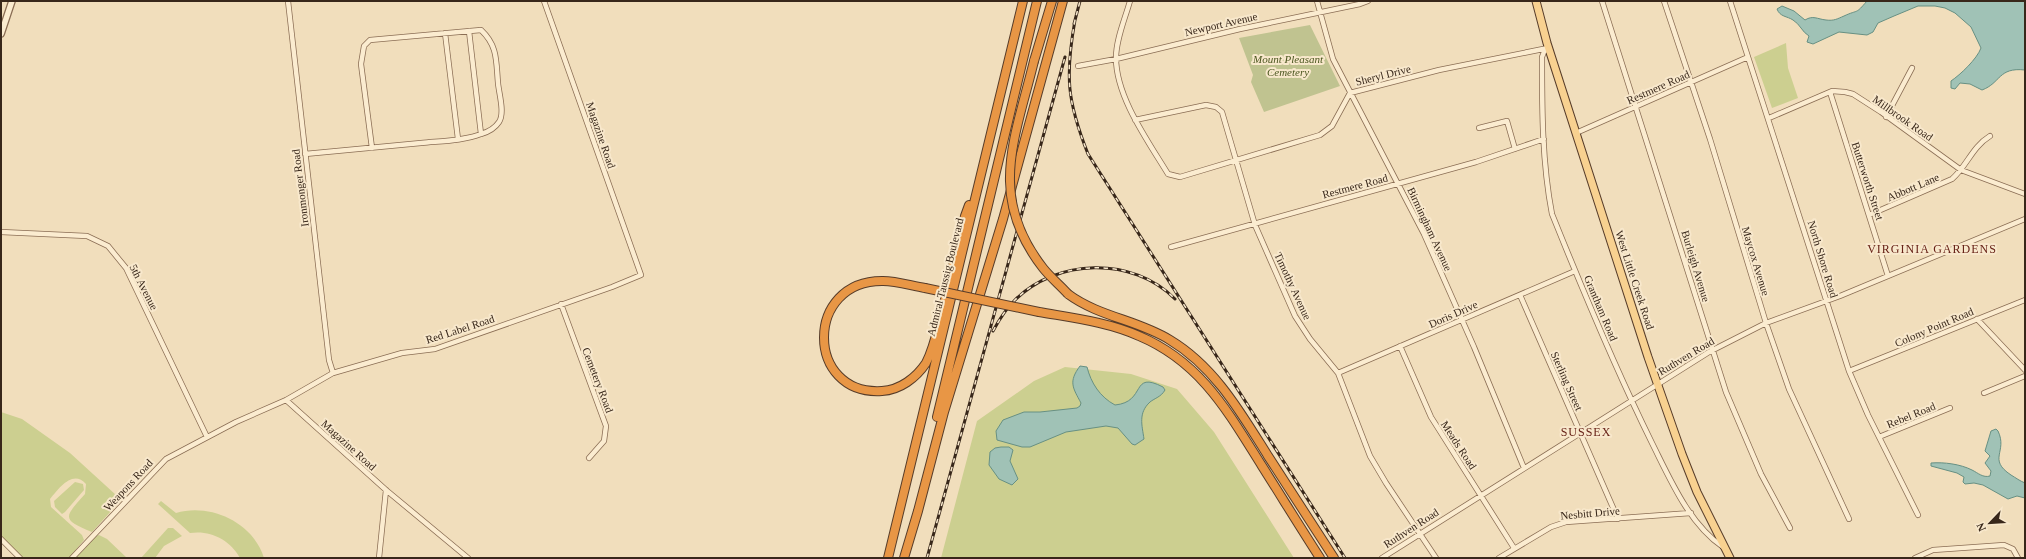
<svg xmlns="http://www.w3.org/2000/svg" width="2026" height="559" viewBox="0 0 2026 559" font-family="'Times New Roman',serif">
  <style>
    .green { fill: #cccf90 }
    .cemetery { fill: #c0c390 }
    .water { fill: #a0c2b6; stroke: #679083 }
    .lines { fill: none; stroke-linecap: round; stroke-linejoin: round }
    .minor-casing { stroke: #8a6d54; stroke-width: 6 }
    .tertiary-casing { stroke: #8a6d54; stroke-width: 8 }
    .primary-casing { stroke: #573c29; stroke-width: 9 }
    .motorway-casing { stroke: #573c29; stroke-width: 10 }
    .minor { stroke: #fbecd0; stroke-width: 4.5 }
    .tertiary { stroke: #fbecd0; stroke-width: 5.5 }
    .primary { stroke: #f8d190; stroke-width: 7 }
    .motorway { stroke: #e89645; stroke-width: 8 }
    .rail-casing { stroke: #38271a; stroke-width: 3 }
    .rail { stroke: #f8e8cc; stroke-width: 1.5; stroke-dasharray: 4.5; stroke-linecap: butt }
    .motorway-bridge-casing { stroke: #573c29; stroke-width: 10; stroke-linecap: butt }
    .motorway-bridge { stroke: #e89645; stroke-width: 8 }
    .labels { text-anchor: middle; stroke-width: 4; stroke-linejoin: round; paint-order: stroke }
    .street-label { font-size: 11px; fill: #38271a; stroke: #f8e8cc }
    .park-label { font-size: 11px; font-style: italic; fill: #4b561f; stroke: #f8e8cc }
    .neighbourhood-label { font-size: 12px; letter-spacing: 1px; fill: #672217; stroke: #f8e8cc }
  </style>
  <rect width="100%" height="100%" fill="#f1debc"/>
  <path class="green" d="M1786,43L1788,68L1798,98L1772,108L1754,57Z
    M1065,367L1131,374L1177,389L1214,432L1294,558H941L977,421L1034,381Z
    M1,412L22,419L70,453L116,495L123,498L92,532C60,519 65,517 85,494L86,484C73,469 59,488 50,499L51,507L82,535L84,540L69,558H23L1,537Z
    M75,482L83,484L84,490L65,512L62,514L55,507L54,501Z
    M161,501L176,513C210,503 253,522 264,558H240C230,540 211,530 190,533L158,504Z
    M168,528H173L182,536L164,546L155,558H141Z
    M99,535L107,539L127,558H75L95,536Z"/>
  <path class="cemetery" d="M1310,25L1340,86L1264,112L1251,82L1253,75L1239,38Z"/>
  <path class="water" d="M1867,1H2025V70C1998,67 2001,83 1982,90L1970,84L1960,83L1955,89L1951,88V81C1960,75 1977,59 1981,48L1971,27L1955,13L1945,8L1935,6H1918L1894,16L1878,23L1873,32L1867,35L1839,32L1813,44L1807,42L1809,36C1802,32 1800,24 1793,20C1787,16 1780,17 1777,9L1782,6L1794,11L1805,20C1813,15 1817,19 1826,20C1834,21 1837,19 1844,16C1859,9 1855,15 1867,1Z
    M1080,366L1087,367C1091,383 1100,397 1115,405C1147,402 1130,370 1163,387L1165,390C1161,397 1155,398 1150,402C1138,413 1142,425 1144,439L1135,445L1132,444L1118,428L1106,426L1066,432L1030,447H1022L997,440L996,431L1003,420L1024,412H1040L1077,408L1080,406L1081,403C1073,388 1068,382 1080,366Z
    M1996,429L1998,431C2008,452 1987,459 2011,475C2016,478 2020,481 2025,483V498L2017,496L2008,499L1983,485L1974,483L1965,484L1963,482L1964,477L1957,473L1931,466V463C1944,462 1960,464 1972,470C1978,473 1983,478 1990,476L1991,471L1985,463L1990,456L1985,451L1991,431Z
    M1001,447H1009L1013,450L1010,461L1018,479L1012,485L999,479L989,465L990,452L995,448Z"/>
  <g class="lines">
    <g class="minor-casing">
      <path id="minor" d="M288,1L329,360L333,373
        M1130,1C1125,19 1116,39 1116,58C1116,97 1148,141 1168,174L1180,177L1320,135L1332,126L1350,93L1439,70L1548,48
        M1317,1L1333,59L1424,234L1474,347L1524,468
        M1602,1L1726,392L1761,474L1790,528
        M1664,1L1710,139L1766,323L1789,389L1849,519
        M1730,1L1849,371L1868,415L1918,515
        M469,31L481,134
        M445,33L458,139
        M1548,48L1544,52L1542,57C1542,110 1542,162 1552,214C1583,291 1615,368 1652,443C1670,479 1689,524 1723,547
        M1078,66L1116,59L1240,29L1360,4L1368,1
        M1830,92L1888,276
        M1886,117L1912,68
        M1769,118L1832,91L1845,92L1853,94L1881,112L1961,170L2025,194
        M1135,120L1206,105L1216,107L1222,112L1255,225L1295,316L1310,339L1338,373L1370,456L1386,483L1436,558
        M1479,128L1507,121L1515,149
        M1576,133L1748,57
        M305,154C344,150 382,147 421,143C440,141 463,141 481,134C488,132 495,128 499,122C505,113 499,94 498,83C496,61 498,46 481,30L370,40L364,46L361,64L372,148
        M1869,215L1952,179C1967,166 1972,147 1990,136
        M1,232L87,236L108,246L126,268L207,437
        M1171,247L1476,162L1544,139
        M1520,295L1618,519
        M561,304L606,426L604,441L589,458
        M1977,319L2025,370
        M1400,346L1431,417L1514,548
        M1849,371L2025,300
        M1338,373L1575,271
        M1984,393L2025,376
        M286,400L386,490L468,558
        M1879,437L1950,408
        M1,539L20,558
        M72,558L166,459L236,422L286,400L333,373L402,353L435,349L612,287L641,275L544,1
        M379,558L386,490
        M1382,558L1709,352L1766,323L1840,296L2025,219
        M1499,558L1551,527L1566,522L1691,513
        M1915,558L1933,550L2004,545L2013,549L2018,558"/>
    </g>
    <g class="tertiary-casing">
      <path id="tertiary" d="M1,34L12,1"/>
    </g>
    <g class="primary-casing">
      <path id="primary" d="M1536,1L1547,43L1648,357L1682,454L1697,492L1730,558"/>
    </g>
    <g class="motorway-casing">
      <path id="motorway" d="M1034,61L1052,1
        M925,288C912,286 897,281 883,281C804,280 805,396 882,391C900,390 916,378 926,363C935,346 938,326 943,308C950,277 958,247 965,216L969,205
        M1068,294C1099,317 1138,320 1170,340C1215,367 1241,413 1268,456C1290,490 1312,524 1334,558
        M1039,312C1073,318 1108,322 1139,336C1201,362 1228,412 1262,466C1281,496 1300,527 1320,558
        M937,417L1037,1
        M888,558L1023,1
        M904,558L918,511L944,412L1003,219L1063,1"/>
    </g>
    <use href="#minor" class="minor"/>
    <use href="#tertiary" class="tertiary"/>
    <use href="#primary" class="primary"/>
    <use href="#motorway" class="motorway"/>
    <g class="rail-casing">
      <path id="rail" d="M1075,20C1065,76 1067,101 1088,154L1345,558
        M1074,24L1080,1
        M993,331C999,320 1006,309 1014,301C1056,258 1133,256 1175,299
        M927,558L1065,57"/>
    </g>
    <use href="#rail" class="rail"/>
    <g class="motorway-bridge-casing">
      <path id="motorway-bridge" d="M1034,61C1015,139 987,196 1043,268C1050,277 1060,285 1068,294
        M925,288L1039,312"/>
    </g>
    <use href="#motorway-bridge" class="motorway-bridge"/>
  </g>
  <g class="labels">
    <g class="street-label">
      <text transform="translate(1221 24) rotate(-13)" y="4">Newport Avenue</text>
      <text transform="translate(1383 75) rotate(-14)" y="4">Sheryl Drive</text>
      <text transform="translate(1658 87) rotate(-24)" y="4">Restmere Road</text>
      <text transform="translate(1903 118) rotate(35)" y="4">Millbrook Road</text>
      <text transform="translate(601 135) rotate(71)" y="4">Magazine Road</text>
      <text transform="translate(1868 181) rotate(72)" y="4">Butterworth Street</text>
      <text transform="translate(1355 186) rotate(-15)" y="4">Restmere Road</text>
      <text transform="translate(1913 187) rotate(-23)" y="4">Abbott Lane</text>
      <text transform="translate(300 188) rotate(-97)" y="4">Ironmonger Road</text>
      <text transform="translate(1430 229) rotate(65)" y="4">Birmingham Avenue</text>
      <text transform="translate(1823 259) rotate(73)" y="4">North Shore Road</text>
      <text transform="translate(1756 261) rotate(73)" y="4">Maycox Avenue</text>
      <text transform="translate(1696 266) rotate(73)" y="4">Burleigh Avenue</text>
      <text transform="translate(945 277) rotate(-76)" y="4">Admiral Taussig Boulevard</text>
      <text transform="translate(1635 280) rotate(72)" y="4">West Little Creek Road</text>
      <text transform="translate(1293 286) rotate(65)" y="4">Timothy Avenue</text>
      <text transform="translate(144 287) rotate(63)" y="4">5th Avenue</text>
      <text transform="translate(1601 308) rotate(67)" y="4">Grantham Road</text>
      <text transform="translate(1453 314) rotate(-24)" y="4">Doris Drive</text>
      <text transform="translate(1934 327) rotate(-23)" y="4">Colony Point Road</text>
      <text transform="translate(460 329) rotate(-18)" y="4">Red Label Road</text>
      <text transform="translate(1686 356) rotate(-31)" y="4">Ruthven Road</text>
      <text transform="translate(598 380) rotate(69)" y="4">Cemetery Road</text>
      <text transform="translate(1567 381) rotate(66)" y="4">Sterling Street</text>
      <text transform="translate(1911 415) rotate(-22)" y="4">Rebel Road</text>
      <text transform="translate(349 445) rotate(42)" y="4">Magazine Road</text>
      <text transform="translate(1459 445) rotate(57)" y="4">Meads Road</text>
      <text transform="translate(128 485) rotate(-47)" y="4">Weapons Road</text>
      <text transform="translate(1590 513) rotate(-5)" y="4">Nesbitt Drive</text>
      <text transform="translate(1411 528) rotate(-33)" y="4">Ruthven Road</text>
    </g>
    <g class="park-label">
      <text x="1288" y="63">Mount Pleasant<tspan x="1288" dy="13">Cemetery</tspan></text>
    </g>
    <g class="neighbourhood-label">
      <text x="1932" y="253">VIRGINIA GARDENS</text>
      <text x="1586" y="436">SUSSEX</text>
    </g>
  </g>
  <rect width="2026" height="559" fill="none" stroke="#38271a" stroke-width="4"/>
  <g transform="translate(1990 523) rotate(245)" stroke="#f8e8cc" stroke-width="3" paint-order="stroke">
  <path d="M0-3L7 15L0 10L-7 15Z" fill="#38271a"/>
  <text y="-6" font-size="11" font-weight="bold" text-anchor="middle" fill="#38271a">N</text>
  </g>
</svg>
